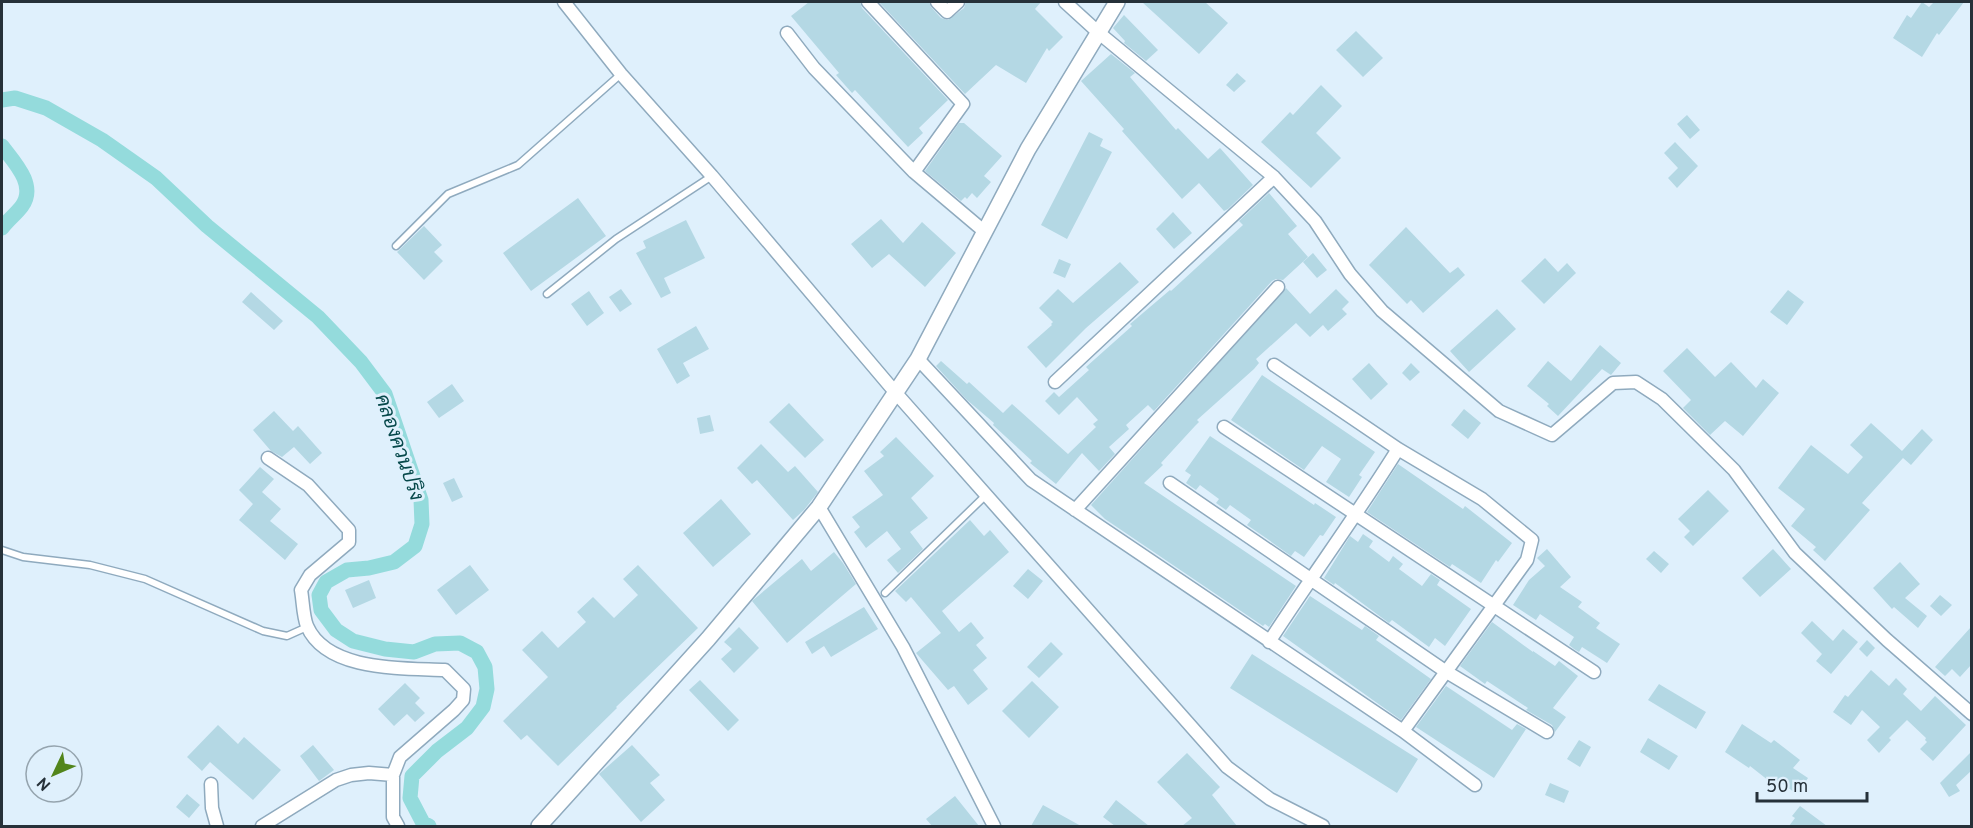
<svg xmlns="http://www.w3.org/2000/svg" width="1973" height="828" viewBox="0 0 1973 828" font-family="Overpass,Sarabun,sans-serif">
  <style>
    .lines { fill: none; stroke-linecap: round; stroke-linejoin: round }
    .canal { stroke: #94dbdc; stroke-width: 15 }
    .building { fill: #b4d8e4 }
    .service-casing { stroke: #8faabe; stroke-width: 9 }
    .minor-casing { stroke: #8faabe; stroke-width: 15 }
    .tertiary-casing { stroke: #8faabe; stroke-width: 18 }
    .service { stroke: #fff; stroke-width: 6 }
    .minor { stroke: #fff; stroke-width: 12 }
    .tertiary { stroke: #fff; stroke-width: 15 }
    .labels { text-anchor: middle; stroke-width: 6; stroke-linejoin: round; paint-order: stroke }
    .water-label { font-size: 20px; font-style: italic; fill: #07494b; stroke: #dff0fc }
  </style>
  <rect width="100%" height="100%" fill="#dff0fc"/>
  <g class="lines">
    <path class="canal" d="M2,100L15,98L46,108L102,140L156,178L207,226L318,317L361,362L385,394L421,500L422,524L415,546L394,562L369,568L347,570L326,582L319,595L321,610L336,630L353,641L385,649L414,652L435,644L460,643L477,652L485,667L487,689L483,707L467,728L437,751L412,776L410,798L423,823L429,826
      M2,146C14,162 37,185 22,206C16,214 8,220 2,228"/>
  </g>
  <path class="building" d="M809,2H860L862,8L948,100L919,128L923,133L908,147L855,90L852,93L836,75L839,73L791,16Z
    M879,2H929L931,7L941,18L948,20L964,8L966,2H1041L1035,9L1063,37L1049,51L1047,48L1026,83L996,65L965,94Z
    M1142,2H1205L1228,23L1199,54Z
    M1922,2L1929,7L1934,2H1964L1939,35L1937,33L1922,57L1893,38L1907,15L1911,18Z
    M1124,15L1158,50L1146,61L1124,43L1125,41L1113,28Z
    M1356,31L1383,58L1363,77L1336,50Z
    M1111,54L1135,73L1130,77L1176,130L1178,128L1208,159L1220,148L1253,185L1228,209L1224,211L1199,183L1182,199L1122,131L1124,129L1081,81Z
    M1237,73L1246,81L1234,92L1226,85Z
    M1321,85L1342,106L1316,133L1341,158L1311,188L1261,142L1290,112L1293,115Z
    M1687,115L1700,130L1690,139L1677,124Z
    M959,123H964L1002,156L984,176L991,182L977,198L972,193L967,199L965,197L961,201L925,171Z
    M1089,132L1103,139L1100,146L1112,152L1067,239L1041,225Z
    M1675,142L1698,166L1677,188L1668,178L1678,168L1664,153Z
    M1269,193L1297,226L1288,234L1308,257L1283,280L1276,279L1272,281L1154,411L1148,405L1126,425L1129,429L1109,447L1115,454L1099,471L1082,453L1056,484L1030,463L1032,461L993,425L994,423L967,400L936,366L941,361L967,384L969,382L1003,413L1012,404L1068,454L1096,427L1093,424L1098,420L1077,397L1059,415L1045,401L1054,392L1059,397L1089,370L1086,367L1132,326L1130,324L1170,290L1171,291L1243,225L1239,221Z
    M578,198L606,236L531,291L503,253Z
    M1173,212L1192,233L1174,249L1156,229Z
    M881,219L903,243L922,222L956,253L925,287L889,254L872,268L851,244Z
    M686,220L705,258L664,278L671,293L661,298L636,253L646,248L643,241Z
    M424,226L442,245L434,252L443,261L424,280L397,252Z
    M1406,227L1450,273L1458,267L1465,275L1423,313L1411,300L1407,304L1369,265Z
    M1313,253L1327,270L1317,278L1303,262Z
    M1545,258L1558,272L1567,263L1576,273L1544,304L1521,281Z
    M1059,259L1071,264L1065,278L1053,273Z
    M1120,262L1139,282L1086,328L1046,368L1027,347L1052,325L1051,324L1053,322L1039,308L1058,289L1073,303Z
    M1286,288L1310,314L1336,289L1349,302L1342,309L1347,314L1328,331L1323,325L1310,337L1296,323L1256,359L1259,363L1254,369L1197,420L1199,422L1195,426L1161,463L1163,465L1144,483L1296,586L1269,627L1265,624L1263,626L1105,519L1091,505Z
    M621,289L632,304L620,312L609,297Z
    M1788,290L1804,302L1787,325L1770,312Z
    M589,291L604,313L587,326L571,304Z
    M251,292L283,321L274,330L242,302Z
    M1497,309L1516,329L1469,372L1450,351Z
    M696,326L709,349L683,363L690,376L677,384L657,349Z
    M1600,345L1621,363L1611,375L1602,369L1558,416L1547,406L1549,404L1527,386L1548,361L1571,381Z
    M1687,348L1715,377L1731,362L1756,388L1763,379L1779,393L1743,436L1725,421L1710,435L1683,408L1691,400L1663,371Z
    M1369,363L1388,384L1371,400L1352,379Z
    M1411,363L1420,372L1410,381L1402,373Z
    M1262,375L1375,452L1359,475L1362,477L1349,497L1326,482L1341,459L1322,446L1304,470L1231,420Z
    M452,384L464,401L439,418L427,402Z
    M789,403L824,440L805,458L769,422Z
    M1464,409L1481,423L1468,439L1451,425Z
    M274,411L293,431L298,426L322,453L310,464L294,447L282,457L271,451L253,430Z
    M710,415L714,431L700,434L697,418Z
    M1871,423L1902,451L1922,429L1933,440L1911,465L1903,458L1862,503L1870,510L1825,561L1813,550L1816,547L1791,526L1805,509L1778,488L1811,445L1848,474L1863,457L1850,445Z
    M1210,436L1314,505L1315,503L1336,517L1323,536L1320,535L1304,557L1295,551L1291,556L1266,538L1247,525L1251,520L1230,505L1226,510L1216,503L1219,499L1200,485L1196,490L1186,483L1191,475L1185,471Z
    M896,437L934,476L911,498L928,518L910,532L923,549L898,573L887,560L901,549L887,531L866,548L854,532L860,527L852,517L883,495L864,471L884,456L880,452Z
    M761,444L788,472L795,466L818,492L804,510L793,520L757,480L752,484L737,468Z
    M1398,464L1463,509L1465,506L1512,543L1498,562L1496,560L1481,583L1452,564L1450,567L1367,512Z
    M260,467L274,479L262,492L281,509L270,521L298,544L285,560L239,520L253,504L239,490Z
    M454,478L463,497L452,502L443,483Z
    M1708,490L1729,511L1693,546L1684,537L1690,531L1678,519Z
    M721,499L751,534L713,567L683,533Z
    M970,520L984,536L990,530L1009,552L942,611L959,632L971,622L984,638L976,645L987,658L973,670L988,689L968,705L954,686L948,690L916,653L941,633L911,597L906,602L895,591Z
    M1363,534L1373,541L1369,547L1389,562L1393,556L1403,564L1399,569L1422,586L1431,574L1440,580L1437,585L1471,609L1445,646L1435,638L1429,647L1392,620L1389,623L1335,583L1334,585L1324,578L1350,536L1358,542Z
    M1547,549L1571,577L1560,587L1582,602L1578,607L1600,623L1596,628L1620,644L1607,663L1582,647L1579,652L1574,649L1569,645L1574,637L1540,614L1536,620L1513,605L1529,580L1545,566L1537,558Z
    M1773,549L1791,569L1760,597L1742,578Z
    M1654,551L1669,564L1661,573L1646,559Z
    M834,552L843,563L856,584L787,643L752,601L802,559L811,571Z
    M1900,562L1920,584L1905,598L1927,616L1918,628L1894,607L1892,609L1873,588Z
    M470,565L489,590L456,615L437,590Z
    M638,565L698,628L616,707L617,708L558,766L527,735L521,740L503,721L548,677L522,650L542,631L558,648L586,622L577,612L593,597L614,618L638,595L623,579Z
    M1028,569L1043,581L1028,599L1013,586Z
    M369,580L376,598L353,608L345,590Z
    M1940,595L1952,605L1941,616L1930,606Z
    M1310,596L1362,630L1365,626L1379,636L1376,640L1431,679L1401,720L1283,636Z
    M864,607L878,629L831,657L824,646L812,654L805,642Z
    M1812,621L1833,641L1843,629L1858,642L1831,674L1816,661L1822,654L1801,633Z
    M1492,622L1533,652V651L1555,666L1559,661L1578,676L1553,708L1566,717L1555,732L1552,725L1526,710L1528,708L1487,681L1485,684L1460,666Z
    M739,627L759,648L734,673L721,659L732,649L724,642Z
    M1971,627V665L1960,677L1952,669L1945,676L1935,667Z
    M1867,640L1875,648L1867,657L1859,649Z
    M1051,642L1063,654L1039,678L1027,667Z
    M1252,654L1418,759L1397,793L1230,688Z
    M1871,670L1889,686L1896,678L1907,689L1903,694L1921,711L1935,696L1966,725L1933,761L1920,749L1927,742L1925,740L1926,738L1907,720L1889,738L1891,740L1879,753L1867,740L1880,727L1862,710L1851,725L1833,712L1845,695L1848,697Z
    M700,680L739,720L728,731L689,690Z
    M1032,681L1059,707L1029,738L1002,711Z
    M405,683L420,698L415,703L425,713L415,722L407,714L394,726L378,709Z
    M1659,684L1706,712L1696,729L1648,700Z
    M1446,686L1512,730L1517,724L1526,729L1494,778L1416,727Z
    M1742,724L1771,743L1774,740L1800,760L1793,768L1808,778L1797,794L1781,783L1778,788L1750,766L1749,768L1725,752Z
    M218,725L238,744L244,737L281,770L253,800L210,762L202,771L187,757Z
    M1648,738L1678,756L1669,770L1640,752Z
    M1579,740L1591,747L1580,767L1567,759Z
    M313,745L334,770L319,781L300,756Z
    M632,745L660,775L650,783L665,800L641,822L599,774Z
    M1971,752V771L1956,785L1960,791L1949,797L1940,783Z
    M1187,753L1220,787L1212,795L1237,826H1182L1192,818L1157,782Z
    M1550,783L1569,791L1564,803L1545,795Z
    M187,794L200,805L189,818L176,807Z
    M955,796L979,826H932L926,819Z
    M1116,800L1149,826H1115L1103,817Z
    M1043,805L1081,826H1031Z
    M1800,806L1827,826H1789L1795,818L1792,816Z"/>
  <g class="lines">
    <g class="service-casing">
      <path id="service" d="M396,246L448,194L518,165L621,74
        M547,294L616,239L712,176
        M2,550L23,557L90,565L145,579L263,631L287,636L307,627
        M885,593L985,496"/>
    </g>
    <g class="minor-casing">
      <path id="minor" d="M564,2L621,74L712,176L895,392L1227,767L1270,799L1323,826
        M868,2L963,104L914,172
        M937,2L947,12L958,2
        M1065,2L1099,33L1274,177L1315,221L1350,274L1382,311L1499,411L1552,435L1613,383L1636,382L1662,399L1734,470L1795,553L1887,640L1972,714
        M787,33L814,68L914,172L985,232
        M918,359L1031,480L1403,731L1475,785
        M1274,365L1398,449L1482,499L1532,540L1527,560L1403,731
        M1055,382L1274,177
        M1224,427L1594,672
        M268,458L308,485L349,530V542L310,575L301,590C303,601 303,616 307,626C327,672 404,668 445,670L464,689L463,700L454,710L400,757L393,775V817L398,826
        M1170,483L1445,671L1547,732
        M819,507L903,647L994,826
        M1075,510L1278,287
        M1269,642C1311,577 1357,515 1398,449
        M211,784L212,808L217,826
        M262,826L336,780L351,775L369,773L393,775"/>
    </g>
    <g class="tertiary-casing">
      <path id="tertiary" d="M539,826L708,639L819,507L918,359L1028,149L1117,2"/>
    </g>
    <use href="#service" class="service"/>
    <use href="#minor" class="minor"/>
    <use href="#tertiary" class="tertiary"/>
  </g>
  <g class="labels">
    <g class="water-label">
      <text transform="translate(400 447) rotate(71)" y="7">คลองควนปริง</text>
    </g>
  </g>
  <rect width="1973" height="828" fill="none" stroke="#263139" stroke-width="6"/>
  <g transform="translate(54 774) rotate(226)"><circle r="28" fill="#dff0fc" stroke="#95a4ae" stroke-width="1.5"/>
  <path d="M0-4.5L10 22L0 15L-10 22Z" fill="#52851b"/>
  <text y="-9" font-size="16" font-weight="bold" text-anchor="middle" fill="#263139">N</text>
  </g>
  <path d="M1757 792v9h110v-9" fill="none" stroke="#263139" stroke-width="3"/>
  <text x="1766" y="792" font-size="18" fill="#263139" stroke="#dff0fc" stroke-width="4.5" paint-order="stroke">50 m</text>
</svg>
